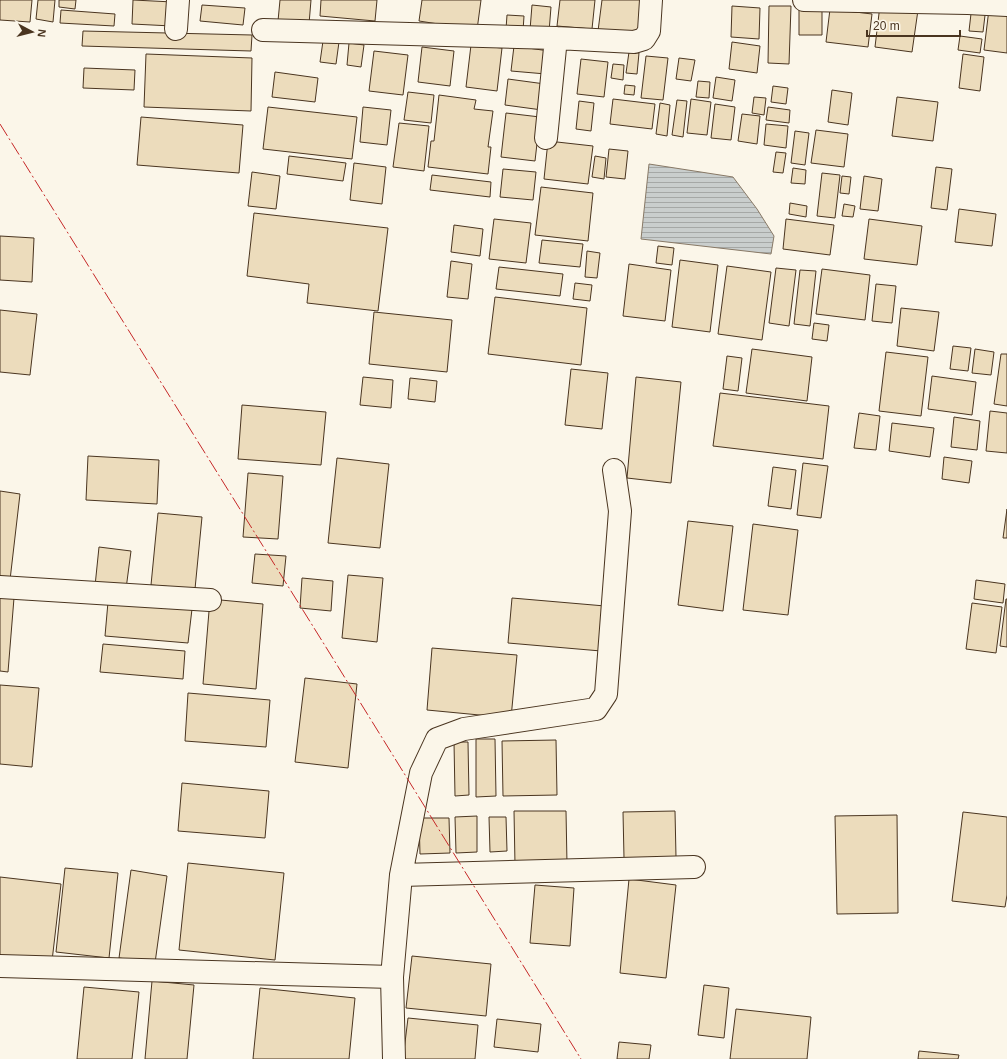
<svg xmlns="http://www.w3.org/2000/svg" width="1007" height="1059" viewBox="0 0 1007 1059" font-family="Arial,sans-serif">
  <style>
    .water { fill: url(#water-rules); stroke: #887966 }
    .building { fill: #ecdcbc; stroke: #4a3520 }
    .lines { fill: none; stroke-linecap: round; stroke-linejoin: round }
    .minor-casing { stroke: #4a3520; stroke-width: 24 }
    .minor { stroke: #fbf6e9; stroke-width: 22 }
    .power { stroke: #c62828; stroke-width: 1; stroke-dasharray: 14 3 2 3; stroke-linecap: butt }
  </style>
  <defs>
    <pattern id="water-rules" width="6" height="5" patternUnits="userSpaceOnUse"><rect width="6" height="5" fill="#c9cecd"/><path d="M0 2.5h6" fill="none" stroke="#a5a8a6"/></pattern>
  </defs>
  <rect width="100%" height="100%" fill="#fbf6e9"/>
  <path class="water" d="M649,164L733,177L757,209L774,236L771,254L641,239Z"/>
  <path class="building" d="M0,0H32L30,22L0,20Z
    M38,0H55L53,22L36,19Z
    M59,0H76L75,9L59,7Z
    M133,0L173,2L172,26L132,24Z
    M280,0H311L309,24L278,21Z
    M321,0H377L375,21L320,16Z
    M422,0H481L477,30L419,21Z
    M560,0H595L592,29L557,26Z
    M602,0H645L641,36L598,31Z
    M202,5L245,8L243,25L200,21Z
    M532,5L551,7L549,32L530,30Z
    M799,5H822V35H799Z
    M880,5L918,10L912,52L875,47Z
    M972,5L986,7L983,32L969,31Z
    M732,6L760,8L759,39L731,37Z
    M769,6H791L789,64L768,63Z
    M830,9L872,14L868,47L826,42Z
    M989,9L1007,11V53L984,50Z
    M61,10L115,14L114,26L60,23Z
    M507,15L524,16L523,31L506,29Z
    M83,31L252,35L251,51L82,46Z
    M960,36L982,39L980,53L958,50Z
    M323,41L339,42L336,64L320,62Z
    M732,42L760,46L757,73L729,69Z
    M349,43L364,45L361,67L347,65Z
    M471,45L502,48L497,91L466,87Z
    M514,46L549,51L546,74L511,71Z
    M422,47L454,51L450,86L418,82Z
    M374,51L408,55L403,95L369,91Z
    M629,52L639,53L637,74L626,73Z
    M146,54L252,58L251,111L144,107Z
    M963,54L984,57L980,91L959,88Z
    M646,56L668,58L663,100L641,98Z
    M679,58L695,60L691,81L676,79Z
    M581,59L608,62L604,97L577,94Z
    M613,64L624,65L623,80L611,78Z
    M84,68L135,70L134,90L83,88Z
    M275,72L318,78L315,102L272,97Z
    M716,77L735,80L732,101L713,98Z
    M508,79L545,84L542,110L505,105Z
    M698,81L710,82L709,98L696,97Z
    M625,85L635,86L634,95L624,94Z
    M773,86L788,88L786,104L771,102Z
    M832,90L852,93L848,125L828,122Z
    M408,92L434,95L431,123L404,120Z
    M439,95L476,100L474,109L493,111L488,147H491L488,174L428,167L431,141H434Z
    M754,97L766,98L764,115L752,113Z
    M897,97L938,102L933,141L892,136Z
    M613,99L655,104L652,129L610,124Z
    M691,99L711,102L707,135L687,133Z
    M677,100L687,101L683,137L672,135Z
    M579,101L594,103L591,131L576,129Z
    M660,103L670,105L667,136L656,134Z
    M715,104L735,107L731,140L711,138Z
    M268,107L357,117L352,159L263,149Z
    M363,107L391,110L387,145L360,142Z
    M768,107L790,110L789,123L766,120Z
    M506,113L540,117L535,161L501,157Z
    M742,114L760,116L757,144L738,141Z
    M141,117L243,125L239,173L137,165Z
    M399,123L429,126L424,171L393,167Z
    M766,124L788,126L786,148L764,145Z
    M816,130L848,134L844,167L811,163Z
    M795,131L809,133L805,165L791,163Z
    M548,141L593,146L588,184L544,179Z
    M609,149L628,151L625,179L606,177Z
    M776,152L786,153L783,173L773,172Z
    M289,156L346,163L343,181L287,174Z
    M595,156L606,158L604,179L592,177Z
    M354,163L386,167L382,204L350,200Z
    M936,167L952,169L947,210L931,208Z
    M793,168L806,170L805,184L791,183Z
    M503,169L536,172L533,200L500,197Z
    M252,172L280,176L276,209L248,206Z
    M822,173L840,175L835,218L817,216Z
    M432,175L491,182L490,197L430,190Z
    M842,176L851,177L849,194L840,193Z
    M864,176L882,179L878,211L860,209Z
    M541,187L593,193L588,241L535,235Z
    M790,203L807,206L806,217L789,214Z
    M844,204L855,206L853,217L842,216Z
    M959,209L996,214L992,246L955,242Z
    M254,213L388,228L378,311L307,303L309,284L247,276Z
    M494,219L531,223L526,263L489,259Z
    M786,219L834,225L830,255L783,249Z
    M869,219L922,226L917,265L864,259Z
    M454,225L483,229L480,256L451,252Z
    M0,236L34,238L32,282L0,280Z
    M542,240L583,244L580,267L539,263Z
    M658,246L674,248L672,265L656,263Z
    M587,251L600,253L597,278L585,277Z
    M680,260L718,265L710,332L672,327Z
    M451,261L472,264L468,299L447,297Z
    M629,264L671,270L665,321L623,316Z
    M727,266L771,272L762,340L718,334Z
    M499,267L563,274L560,296L496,289Z
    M776,268L796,270L789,326L769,323Z
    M822,269L870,275L865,320L816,314Z
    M800,270L816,271L810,326L794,324Z
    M575,283L592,285L590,301L573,299Z
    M876,284L896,286L892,323L872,321Z
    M495,297L587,308L581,365L488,354Z
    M901,308L939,312L934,351L897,346Z
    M0,310L37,314L30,375L0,372Z
    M374,312L452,320L447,372L369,364Z
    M814,323L829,325L827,341L812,339Z
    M953,346L971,348L968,371L950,369Z
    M752,349L812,357L807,401L746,393Z
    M975,349L994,352L991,375L972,373Z
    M886,352L928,357L921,416L879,411Z
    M1001,354H1007V406L994,404Z
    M727,356L742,358L738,391L723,389Z
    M571,369L608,373L602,429L565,425Z
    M932,376L976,382L972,415L928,409Z
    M363,377L393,380L391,408L360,405Z
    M636,377L681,382L671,483L627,478Z
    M410,378L437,381L435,402L408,399Z
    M720,393L829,406L823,459L713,446Z
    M242,405L326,412L321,465L238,459Z
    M990,411L1007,413V453L986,451Z
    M859,413L880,416L876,450L854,448Z
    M954,417L980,421L977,450L951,447Z
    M892,423L934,428L930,457L889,451Z
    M88,456L159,460L157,504L86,500Z
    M944,457L972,461L969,483L942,479Z
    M337,458L389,464L380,548L328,543Z
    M803,463L828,466L821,518L797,515Z
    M773,467L796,470L791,509L768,506Z
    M248,473L283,476L278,539L243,537Z
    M0,491L20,494L10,580L0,579Z
    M1007,509V538H1003Z
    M158,513L202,517L195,589L151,585Z
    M688,521L733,526L723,611L678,605Z
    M753,524L798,530L788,615L743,610Z
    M99,547L131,551L126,589L95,586Z
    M255,554L286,556L283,586L252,583Z
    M348,575L383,578L377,642L342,638Z
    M302,578L333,581L331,611L300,608Z
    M976,580L1005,584L1003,603L974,599Z
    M0,597L14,598L8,672L0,671Z
    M512,598L605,606L601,651L508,643Z
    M210,599L263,604L256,689L203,684Z
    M1006,599H1007V647L1000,646Z
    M108,602L192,609L188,643L105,636Z
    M972,603L1002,607L996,653L966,649Z
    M103,644L185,651L183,679L100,672Z
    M432,648L517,655L511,718L427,710Z
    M305,678L357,684L348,768L295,762Z
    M0,685L39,688L32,767L0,764Z
    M188,693L270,700L266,747L185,741Z
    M476,739H495L496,796L476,797Z
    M556,740L557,795L503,796L502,741Z
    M454,742H468L469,795L455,796Z
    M182,783L269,791L265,838L178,831Z
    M514,811H566L567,864L515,865Z
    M675,811L676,857L624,858L623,812Z
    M963,812L1007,817V895L1005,907L952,901Z
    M897,815L898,913L837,914L835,816Z
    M477,816V852L456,853L455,817Z
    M489,817H506L507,851L490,852Z
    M419,818H449L450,853L420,854Z
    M188,863L284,873L275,960L179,950Z
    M65,868L118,873L109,958L56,952Z
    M131,870L167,876L155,963L119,958Z
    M0,877L61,884L52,961L0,956Z
    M629,879L676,885L666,978L620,973Z
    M535,885L574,888L570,946L530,943Z
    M412,956L491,964L486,1016L406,1008Z
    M152,981L194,985L187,1059H145Z
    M704,985L729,988L724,1038L698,1035Z
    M84,987L139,992L132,1059H77Z
    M260,988L355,998L349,1059H253Z
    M736,1009L811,1017L807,1059H730Z
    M408,1018L478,1025L475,1059H403Z
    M497,1019L541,1024L538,1052L494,1047Z
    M619,1042L651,1045L649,1059H617Z
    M919,1051L959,1055L958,1059H918Z"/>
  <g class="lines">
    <g class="minor-casing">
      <path id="minor" d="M804,0L968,3V0
        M968,3L1007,5
        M176,29L178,0
        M263,30L556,38L634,42L644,39L649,31L651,0
        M546,138L556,38
        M0,587L210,600
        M401,875L694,867
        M0,966L392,977L401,875L421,773L437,739L464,729L596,709L606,694L620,511L614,470
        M392,977L394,1059"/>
    </g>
    <use href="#minor" class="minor"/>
    <path class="power" d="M0,124L324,644L581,1059"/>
  </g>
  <g transform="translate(32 32) rotate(97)" stroke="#fbf6e9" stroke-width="3" paint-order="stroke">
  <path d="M0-3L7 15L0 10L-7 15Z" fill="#4a3520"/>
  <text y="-6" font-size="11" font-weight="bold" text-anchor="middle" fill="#4a3520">N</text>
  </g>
  <path d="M867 30v6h93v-6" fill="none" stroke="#4a3520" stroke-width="2"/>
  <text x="873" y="30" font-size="12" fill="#4a3520" stroke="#fbf6e9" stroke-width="3" paint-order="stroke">20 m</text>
</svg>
